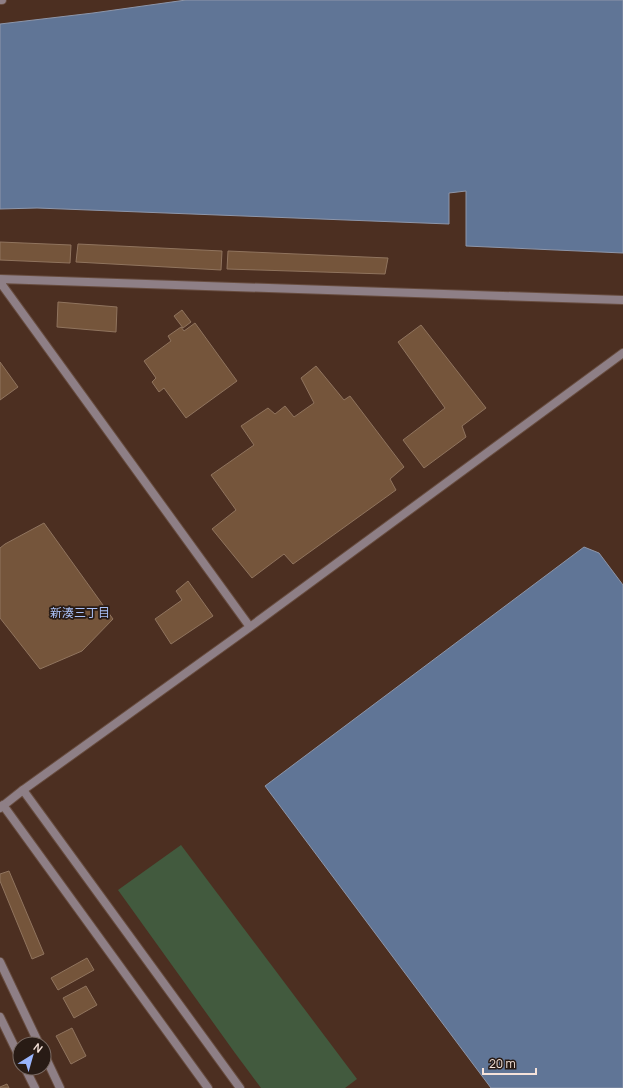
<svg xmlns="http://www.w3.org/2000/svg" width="623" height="1088" viewBox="0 0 623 1088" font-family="Manrope,'Noto Sans JP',sans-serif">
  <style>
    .green { fill: #425a3e }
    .water { fill: #607596; stroke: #8d96aa }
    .building { fill: #75553b; stroke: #90745e }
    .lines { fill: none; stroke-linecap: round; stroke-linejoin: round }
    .minor-casing { stroke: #674c3f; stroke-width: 10 }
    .tertiary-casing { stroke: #674c3f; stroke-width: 10 }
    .minor { stroke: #8e7f86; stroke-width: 8 }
    .tertiary { stroke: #8e7f86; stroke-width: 8 }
    .labels { text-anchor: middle; stroke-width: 3.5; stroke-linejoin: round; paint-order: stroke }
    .neighbourhood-label { font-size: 12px; fill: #aac0f6; stroke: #281b15 }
  </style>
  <rect width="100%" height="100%" fill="#4c2f21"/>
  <path class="green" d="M181,845L357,1079L345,1088H261L235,1053L118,890Z"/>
  <path class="water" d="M186,0H623V253L466,246V191L449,193V224L37,208L0,209V24L93,13Z
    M584,547L599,553L623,585V1088H491L265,786Z"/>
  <path class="building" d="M0,242L71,245L70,263L0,260Z
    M78,244L222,251L221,270L76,262Z
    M228,251L388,258L385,274L227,269Z
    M58,302L117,307L116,332L57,327Z
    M182,310L191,322L183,328L174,316Z
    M195,323L237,381L186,418L164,388L159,392L152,382L156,378L144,361L171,341L168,336L181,327L184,331Z
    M421,325L486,408L462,426L466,437L424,468L403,440L445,408L398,342Z
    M0,362L18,387L0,400Z
    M316,366L344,400L350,396L404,467L390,479L396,490L293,564L284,554L252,578L212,529L236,510L211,475L254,445L241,426L268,408L275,414L285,406L294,417L314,403L301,378Z
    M44,523L113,619L82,651L40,669L0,618V548L5,544Z
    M188,581L213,616L171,644L155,619L182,600L176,591Z
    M9,871L44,954L32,959L0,881V874Z
    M87,958L94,970L58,990L51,978Z
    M86,986L97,1005L74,1018L63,998Z
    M72,1028L86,1056L71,1064L56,1036Z
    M7,1084L9,1088H0V1087Z"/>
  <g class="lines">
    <g class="minor-casing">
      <path id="minor" d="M0,0H2
        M0,279L623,300
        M0,282L250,627
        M0,808L23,790L250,627L623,353"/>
    </g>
    <g class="tertiary-casing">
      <path id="tertiary" d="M23,790L240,1088
        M3,805L208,1088
        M0,962L39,1044
        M0,1017L20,1058
        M44,1054L60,1088
        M25,1068L35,1088"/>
    </g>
    <use href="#minor" class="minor"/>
    <use href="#tertiary" class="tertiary"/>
  </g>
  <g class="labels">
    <g class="neighbourhood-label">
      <text x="80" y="617">新湊三丁目</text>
    </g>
  </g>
  <g transform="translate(32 1056) rotate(37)"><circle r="19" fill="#281b15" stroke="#7a6b64"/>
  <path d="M0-3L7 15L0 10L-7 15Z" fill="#99b5fd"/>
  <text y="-6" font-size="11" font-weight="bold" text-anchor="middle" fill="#f6e3da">N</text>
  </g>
  <path d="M483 1068v6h53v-6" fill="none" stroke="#f6e3da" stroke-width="2"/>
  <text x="489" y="1068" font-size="12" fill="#f6e3da" stroke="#281b15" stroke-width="3" paint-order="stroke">20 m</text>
</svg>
